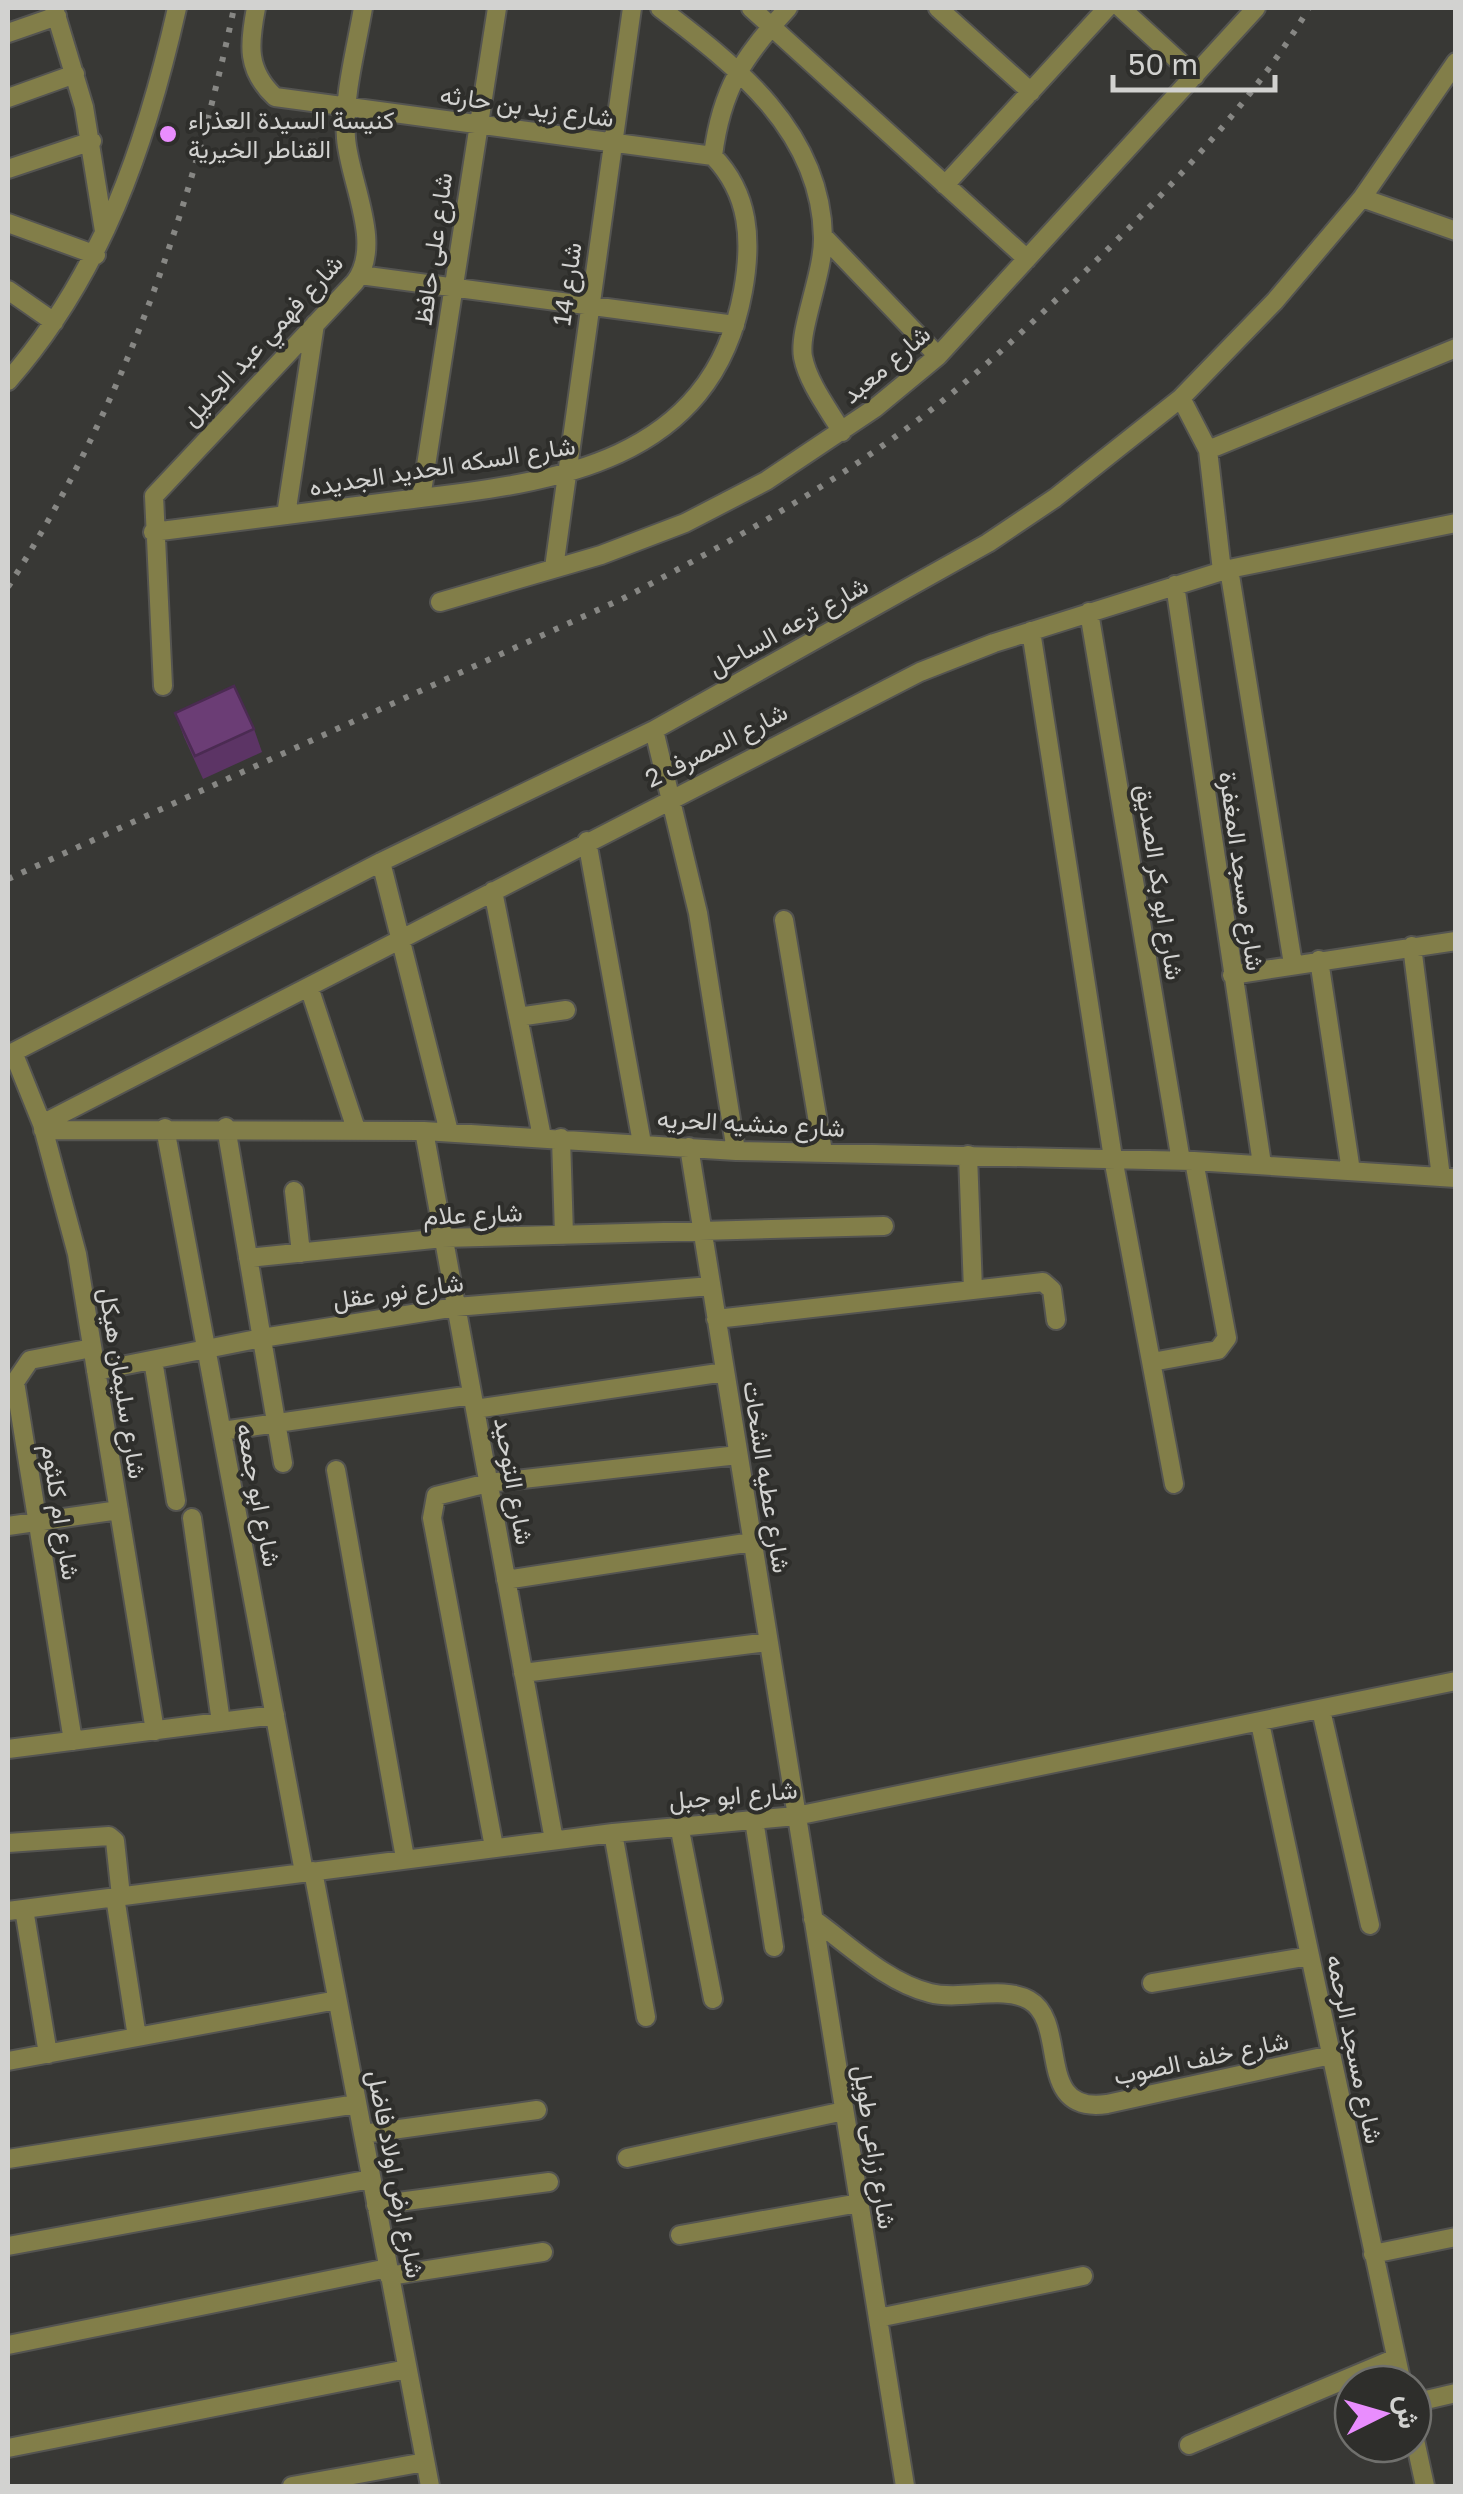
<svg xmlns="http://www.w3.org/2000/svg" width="1463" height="2494" viewBox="0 0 1463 2494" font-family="'Golos Text',Vazirmatn,sans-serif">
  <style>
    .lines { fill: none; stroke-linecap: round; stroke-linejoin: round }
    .minor-casing { stroke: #545451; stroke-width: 22 }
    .minor { stroke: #827e49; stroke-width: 18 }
    .rail { stroke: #878784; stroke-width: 6; stroke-dasharray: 5 10; stroke-linecap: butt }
    .wall { fill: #5c3465 }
    .building { fill: #6b3d75; stroke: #4b2b52; stroke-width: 2.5 }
    .poi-dot { fill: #e98dfe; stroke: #2e2e2b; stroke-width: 4 }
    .labels { text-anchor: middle; stroke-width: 8; stroke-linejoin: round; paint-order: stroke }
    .street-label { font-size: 25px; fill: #d2d2d0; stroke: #2e2e2b }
    .poi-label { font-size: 25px; fill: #d2d2d0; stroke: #2e2e2b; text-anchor: start }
  </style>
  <rect width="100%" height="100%" fill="#383835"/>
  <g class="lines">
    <g class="minor-casing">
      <path id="minor" d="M54,8L84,107L104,231
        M256,8C249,44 246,70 275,97L713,156
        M660,8C736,66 821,131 823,237C824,273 798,330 803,357C808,383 829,410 842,432
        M751,8L1027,259
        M938,8L1031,92
        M1121,8L1195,76
        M8,33L57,16
        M8,98L75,74
        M713,156C721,89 744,56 788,8
        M8,169L92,141
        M945,185L1107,8
        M1362,198L1456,231
        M8,223L96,255
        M823,236L938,356
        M360,275L735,325
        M8,290L54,322
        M8,381C102,274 146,145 177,8
        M1181,398L1208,450L1222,571
        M1208,450L1456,348
        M421,498L497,8
        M286,515L315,324
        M153,532C231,522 309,512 388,502C536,484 710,473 743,291C752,241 750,194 713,156
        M554,568L632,8
        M1229,569L1293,964
        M1175,585L1262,1164
        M440,602L601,555L685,523L766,481L875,408L938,356L1256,8
        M1089,612L1181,1161
        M1031,631L1113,1158L1174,1484
        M163,686L154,496L355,282C384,244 349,181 346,138C343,96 356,50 363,8
        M654,730L698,913L736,1151
        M587,841L642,1143
        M381,862L449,1132
        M493,891L542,1137
        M784,920L823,1152
        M1412,946L1441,1177
        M1319,960L1351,1171
        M1232,975L1456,941
        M309,987L356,1129
        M518,1017L566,1010
        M13,1052L42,1124L77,1254L155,1731
        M8,1055L381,862L654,730L988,543L1055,498L1181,398L1275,301L1362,198L1456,62
        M42,1124L920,672L994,643L1229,569L1456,523
        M226,1127L283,1463
        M165,1128L304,1872
        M43,1130L424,1131L736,1151L1194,1161L1456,1178
        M424,1131L554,1840
        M561,1138L564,1235
        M689,1147L905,2486
        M968,1155L973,1290
        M294,1191L301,1253
        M248,1258L443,1238L884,1226
        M716,1319L1043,1282L1052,1290L1056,1320
        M153,1360L176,1501
        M1152,1362L1218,1350L1227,1338L1194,1161
        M96,1371L262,1338L456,1307L711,1286
        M475,1409L725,1372
        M222,1431L472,1395
        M336,1470L405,1858
        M192,1518L221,1722
        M8,1526L119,1510
        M506,1580L752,1542
        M523,1673L768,1642
        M1321,1710L1370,1925
        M1260,1723L1402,2384
        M73,1741L15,1382L30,1360L92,1348
        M8,1749L275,1715
        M754,1820L774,1947
        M679,1825L713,1999
        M613,1833L646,2017
        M8,1843L109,1836L115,1841L121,1896
        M494,1847L432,1518L436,1496L488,1483L738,1455
        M313,1871L430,2486
        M115,1897L137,2037
        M24,1909L48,2054
        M8,1911L613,1833L796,1816L1456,1681
        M813,1919C849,1945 886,1982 930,1993C960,2001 1003,1985 1029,2000C1070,2023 1033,2115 1107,2104L1331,2055
        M1152,1983L1310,1956
        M8,2061L337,2000
        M363,2134L537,2110
        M627,2158L844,2111
        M8,2159L357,2104
        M376,2205L549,2182
        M680,2235L859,2203
        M8,2246L371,2179
        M1373,2254L1456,2237
        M389,2276L543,2252
        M878,2318L1083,2276
        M8,2345L388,2268
        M1413,2403L1456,2393
        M1413,2431L1425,2486
        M1189,2445L1396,2358
        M8,2448L407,2369
        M292,2486L425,2462"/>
    </g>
    <use href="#minor" class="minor"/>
    <path class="rail" d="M8,587C122,410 191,212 234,8
      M8,879L624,598C736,539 852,475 951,394C1013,343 1071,286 1128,229C1195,161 1260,90 1309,8"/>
  </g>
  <path class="wall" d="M175,713L254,729L262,752L203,779L184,737Z"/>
  <path class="building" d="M234,686L254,729L195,756L175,713Z"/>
  <circle class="poi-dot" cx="168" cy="134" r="10"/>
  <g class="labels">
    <g class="street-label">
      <text transform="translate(527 106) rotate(8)" y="9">شارع زيد بن حارثه</text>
      <text transform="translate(433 249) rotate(-82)" y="9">شارع على حافظ</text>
      <text transform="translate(567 284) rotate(-82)" y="9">شارع 14</text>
      <text transform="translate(262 340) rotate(-47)" y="9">شارع فهمي عبد الجليل</text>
      <text transform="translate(886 364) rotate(-40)" y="9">شارع معبد</text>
      <text transform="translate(442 466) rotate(-9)" y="9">شارع السكه الحديد الجديده</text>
      <text transform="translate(788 626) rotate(-29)" y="9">شارع ترعه الساحل</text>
      <text transform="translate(716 745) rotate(-27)" y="9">شارع المصرف 2</text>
      <text transform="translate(1242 871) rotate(82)" y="9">شارع مسجد المغفرة</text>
      <text transform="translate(1160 882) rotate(81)" y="9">شارع ابو بكر الصديق</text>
      <text transform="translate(751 1123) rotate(3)" y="9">شارع منشيه الحريه</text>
      <text transform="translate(473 1214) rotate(-2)" y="9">شارع علام</text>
      <text transform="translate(398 1291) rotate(-8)" y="9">شارع نور عقل</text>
      <text transform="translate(123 1383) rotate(81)" y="9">شارع سليمان هيكل</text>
      <text transform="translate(767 1477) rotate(81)" y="9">شارع عطيه الشحات</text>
      <text transform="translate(514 1481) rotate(80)" y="9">شارع التوحيد</text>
      <text transform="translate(259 1495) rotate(79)" y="9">شارع ابو جمعه</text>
      <text transform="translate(61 1512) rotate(81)" y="9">شارع ام كلثوم</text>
      <text transform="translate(733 1795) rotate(-5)" y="9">شارع ابو جبل</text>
      <text transform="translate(1355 2049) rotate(78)" y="9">شارع مسجد الرحمه</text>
      <text transform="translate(1201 2058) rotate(-12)" y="9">شارع خلف الصوب</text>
      <text transform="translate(875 2147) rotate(81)" y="9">شارع زراعى طويل</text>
      <text transform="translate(396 2174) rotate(79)" y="9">شارع ارض اولاد فاضل</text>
    </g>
    <g class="poi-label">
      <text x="188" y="129">كنيسة السيدة العذراء<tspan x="188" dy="29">القناطر الخيرية</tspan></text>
    </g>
  </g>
  <rect width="1463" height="2494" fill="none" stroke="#d2d2d0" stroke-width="20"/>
  <g transform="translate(1383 2414) rotate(85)"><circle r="48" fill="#2e2e2b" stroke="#70706d" stroke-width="2.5"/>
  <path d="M0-8L18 38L0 25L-18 38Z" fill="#e98dfe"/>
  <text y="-15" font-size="28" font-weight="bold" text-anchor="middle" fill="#d2d2d0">ش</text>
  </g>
  <path d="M1113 75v15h162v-15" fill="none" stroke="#d2d2d0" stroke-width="5"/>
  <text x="1128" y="75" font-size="30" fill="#d2d2d0" stroke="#2e2e2b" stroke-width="8" paint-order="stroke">50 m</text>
</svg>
